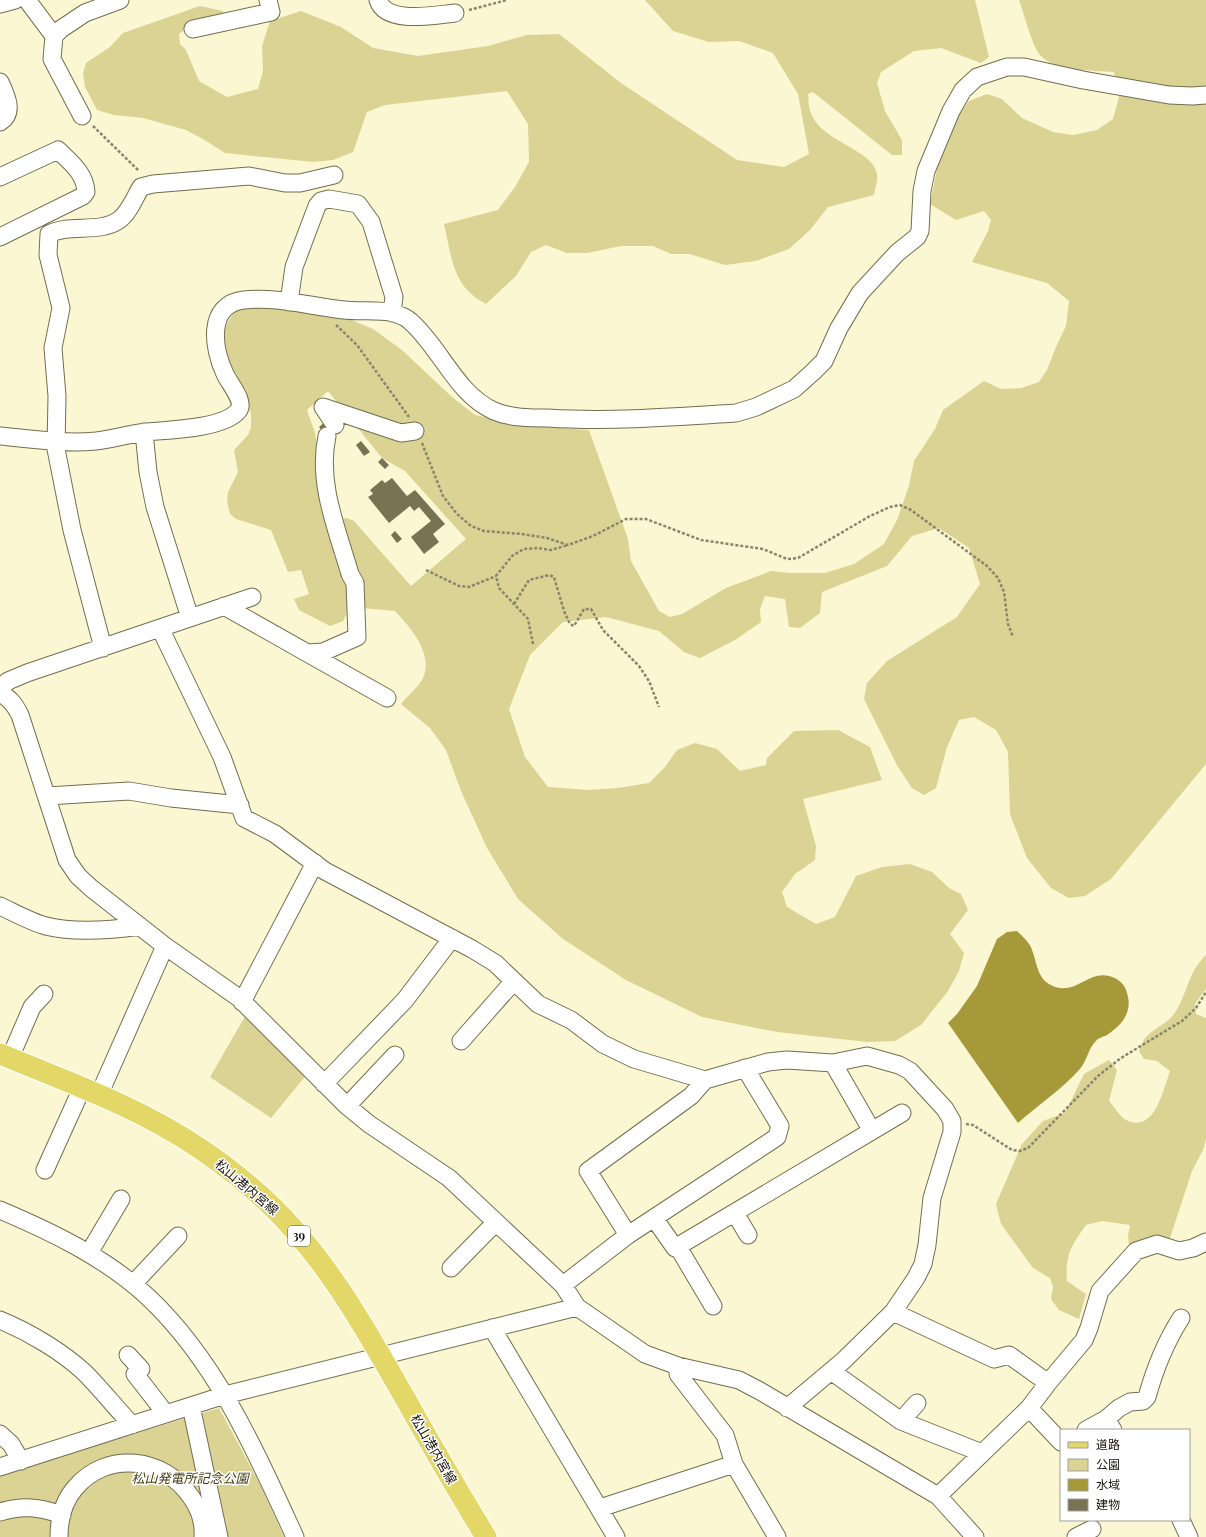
<svg xmlns="http://www.w3.org/2000/svg" width="1206" height="1537" viewBox="0 0 1206 1537" font-family="'Playfair Display','Noto Sans JP',serif">
  <style>
    .green { fill: #dad393; fill-rule: evenodd }
    .water { fill: #a5993a }
    .building { fill: #777353 }
    .lines { fill: none; stroke-linecap: round; stroke-linejoin: round }
    .minor-casing { stroke: #726e4e; stroke-width: 19 }
    .major-casing { stroke: #fff; stroke-width: 23 }
    .path { stroke: #88856d; stroke-width: 2.5; stroke-dasharray: 3 2; stroke-linecap: butt }
    .minor { stroke: #fff; stroke-width: 17 }
    .major { stroke: #e3d767; stroke-width: 21 }
    .labels { text-anchor: middle; stroke-width: 3; stroke-linejoin: round; paint-order: stroke }
    .shield { fill: #fff; stroke: #5a5951; stroke-width: 1 }
    .shield-label { font-size: 12px; font-weight: bold; fill: #141206 }
    .street-label { font-size: 13px; fill: #141206; stroke: #fff }
    .park-label { font-size: 13px; font-style: italic; fill: #413c13; stroke: #fff }
  </style>
  <rect width="100%" height="100%" fill="#fbf7d3"/>
  <path class="green" d="M645,0H975L989,57L981,63L941,48L914,51L881,72L877,83L885,111L902,140V155H892L813,92L808,94C809,99 808,105 810,110C818,142 873,148 877,174C878,180 875,189 874,195L828,207L810,230L789,249L756,261L725,265L690,254H671L653,246H621L587,253H567L546,245L531,252L516,276L486,304C452,286 452,258 444,224L498,210L515,187L529,162L528,124L507,91L385,105L367,112L353,152L333,160L314,162L225,153L203,139L186,130L143,118L114,115L97,110L85,87L83,73L86,63L110,47L123,33L200,6L223,11V16L189,27L179,34L180,44L186,50L199,81L227,97L258,89L263,71L262,46L270,21L301,11L341,27L373,48L418,56L488,46L527,35L559,34L621,83L737,160L784,167L809,154L798,94L773,53L739,41L709,42L673,31Z
    M1019,0H1206V764L1111,879L1085,896L1069,898L1051,888L1027,858L1010,814L1008,752L996,730L974,717L959,720L947,747L936,788L924,795L912,788L898,767L864,699L867,683L887,661L957,617L980,584L969,548L939,528L912,536L887,566L822,592L820,613L800,628L789,627L785,599L765,596L760,609L761,622L735,640L700,658L684,652L659,631L606,617L563,622L530,655L509,709L525,757L548,787L588,790L618,788L649,783L665,767L677,750L695,743L717,749L740,771L766,765L767,758L794,731L838,730L870,747L882,780L803,799L816,846L815,860L795,874L782,892L787,907L816,924L835,917L856,876L882,867L910,864L932,872L949,888L961,894L968,910L950,934L964,953L959,971L948,991L921,1025L895,1041L867,1042L777,1032L702,1017L626,980L563,939L518,899L487,848L461,791L446,750L430,728L401,704C407,696 419,687 423,678C434,654 410,627 395,611L362,608L348,611L343,621L330,626L299,610L294,599L309,594L301,570L288,572L271,530L236,519L230,514L227,501L228,492L238,472L234,450L248,435L251,428V415L246,395L228,367L223,330L234,312L242,308L268,305L344,317L373,329L402,350L452,397L475,415L521,425L589,430L628,539L631,561L659,611L670,617L682,614L726,588L771,571L790,573H825L854,564L884,544L897,520L909,486L914,461L935,429L943,410L984,381L1001,389L1021,388L1039,382L1047,370L1056,347L1066,326L1069,301L1047,283L972,262L988,231L991,220L984,211L956,220L930,204L938,164L948,128L969,101L987,94L1002,99L1022,118L1053,132L1073,135L1097,130L1113,119L1119,97L1114,72C1093,70 1055,72 1040,55C1033,48 1023,11 1019,0ZM328,391L382,458L405,471L466,539L411,586L354,521L347,518L336,519L321,510L316,481L318,451L315,433L307,410Z
    M1206,955V989L1195,1004L1196,1014L1206,1018V1139L1203,1150L1192,1171L1170,1238C1155,1237 1144,1246 1129,1245L1128,1236L1130,1225L1102,1221L1086,1225C1071,1246 1065,1255 1067,1281L1086,1294L1079,1319L1059,1310L1051,1299L1053,1287L1050,1278L1033,1268L1001,1224L996,1204L1022,1144L1043,1121L1065,1113L1084,1074L1109,1060L1117,1070L1109,1101C1114,1106 1120,1117 1126,1120C1155,1134 1163,1090 1170,1071L1157,1061L1144,1059L1139,1051C1141,1047 1143,1040 1146,1037C1154,1028 1167,1024 1174,1014C1188,994 1187,973 1206,955Z
    M247,1013L308,1073L271,1118L210,1077Z
    M219,1408L261,1486L284,1537H0V1475Z"/>
  <path class="water" d="M1017,931C1021,935 1026,939 1029,944C1037,956 1035,976 1049,984C1073,999 1087,970 1109,976C1118,978 1125,984 1127,993C1133,1012 1122,1025 1107,1035C1103,1037 1098,1038 1096,1041C1088,1048 1087,1062 1079,1070C1062,1089 1037,1106 1018,1123L948,1023L957,1014L977,986L997,939L1007,932Z"/>
  <path class="building" d="M326,421L331,428L324,433L319,427Z
    M361,441L370,452L364,456L356,445Z
    M382,458L389,465L385,469L378,462Z
    M392,478L407,496L415,490L445,524L433,534L439,542L424,554L411,537L431,521L419,507L414,511L410,506L389,523L368,497L373,494L370,490L382,480L385,483Z
    M395,531L402,539L397,543L391,535Z"/>
  <g class="lines">
    <g class="minor-casing">
      <path id="minor" d="M27,0L54,36
        M378,0C386,25 435,15 455,13
        M0,4L15,0
        M193,29L271,12L268,0
        M0,82C6,95 15,113 0,122
        M82,116L52,59L54,36L61,29L85,13L120,0
        M0,177L58,150C71,163 85,173 86,192L83,196L0,237
        M289,302L294,267L317,206L321,201L329,199L358,204L371,222L394,297L392,313
        M335,425L323,407L401,433L415,431
        M144,432L148,472L155,507L190,618
        M0,436C31,439 64,444 96,441C113,439 129,434 146,432C167,430 223,429 238,411C246,402 229,383 225,374C213,349 206,304 244,300C278,296 311,307 344,310C360,312 378,309 394,313C400,315 406,317 410,321C441,348 456,394 494,411C510,418 531,418 548,418C610,422 674,417 736,413L756,407L794,389L813,372L824,361L839,328L860,293L897,253L917,237L920,231L922,191L926,171L951,111L963,90L977,77L1007,67H1024L1083,80L1169,95L1192,96L1206,95
        M224,606L387,698
        M160,628L252,597
        M103,648L72,530L56,449L57,396L53,348L61,308L48,255L49,234C70,223 99,234 119,220C129,213 135,197 141,187L153,184L249,176L285,183H300L334,175
        M308,653L323,652L357,637L355,583L350,574C337,529 317,483 327,436
        M0,688L8,681L27,673L160,628L222,757L244,818L275,834L325,871L472,949L495,963L538,1004L571,1020L603,1044L634,1059L705,1080L768,1062L787,1060L833,1063L867,1056L899,1065L910,1071L945,1109L952,1121V1132L932,1198L927,1245L923,1264L916,1278L893,1312L843,1361L787,1408
        M0,693C10,698 15,705 20,715L67,860L78,876L91,888L165,946L239,998L347,1106L369,1124L449,1178L563,1285L577,1307L645,1354L678,1366L739,1380L760,1391L938,1496L975,1537
        M47,796L129,791L171,798L240,805
        M0,906C15,913 31,922 46,926C74,933 112,930 140,926
        M242,1002L315,863
        M461,1041L514,981
        M10,1058L32,1007L44,994
        M833,1063L872,1131
        M324,1084L405,1000L452,938
        M99,1095L165,946
        M347,1106L395,1055
        M45,1170L82,1088
        M0,1210C52,1232 106,1258 148,1297C217,1362 256,1452 295,1537
        M735,1213L748,1235
        M654,1218L675,1248L902,1113
        M628,1235L588,1171L691,1096L705,1080
        M678,1247L713,1306
        M89,1253L121,1199
        M451,1268L496,1222
        M133,1284L178,1236
        M563,1285L628,1235L777,1137L780,1126L745,1068
        M893,1312L994,1359L1009,1355L1048,1383L1029,1408L938,1496
        M0,1320C29,1332 61,1351 84,1372C101,1389 116,1408 132,1425
        M492,1328L616,1537
        M128,1355L141,1369L135,1374L166,1414
        M678,1366V1374L725,1435L734,1464L777,1537
        M831,1371L901,1421L982,1453
        M1048,1383L1084,1340L1089,1328L1100,1291L1136,1251L1157,1244L1179,1251L1193,1248L1206,1242
        M191,1406L219,1537
        M1029,1408L1061,1442
        M1106,1419L1119,1408L1130,1402L1143,1401L1147,1397C1155,1368 1165,1343 1181,1318
        M901,1421L917,1403
        M1086,1430L1106,1419L1113,1430
        M0,1434L11,1444L21,1461
        M0,1467L225,1395L577,1307
        M600,1508L734,1464
        M0,1512C23,1505 39,1507 62,1515
        M1181,1520L1189,1537
        M59,1537C59,1520 63,1502 75,1488C107,1450 164,1457 191,1497C199,1508 204,1523 203,1537
        M1076,1537L1092,1529"/>
    </g>
    <g class="major-casing">
      <path id="major" d="M0,1054C68,1082 141,1108 202,1150C236,1173 269,1201 296,1232C340,1282 372,1341 405,1398C431,1445 458,1491 486,1537"/>
    </g>
    <path class="path" d="M469,10L507,0
      M93,126L139,171
      M336,325L357,345L409,417
      M422,443L443,496L457,514L471,526L484,531L522,534L547,538L568,545L593,536L626,519H646L701,540L763,549L787,559L798,558L870,516L890,507L900,505L911,510L987,566L998,578L1004,592L1008,624L1013,637
      M426,570L459,586L469,587L496,576
      M514,604L529,580L549,575L554,577L564,611L570,624L574,626L584,609H591L603,630L639,666L649,681L659,707
      M533,644L528,619L499,588L496,576L512,556L524,549L538,548L551,550L568,545
      M966,1124L973,1125L1012,1150L1020,1151L1028,1148L1098,1076L1121,1058L1182,1021L1196,1008L1206,992"/>
    <use href="#minor" class="minor"/>
    <use href="#major" class="major"/>
  </g>
  <g class="labels">
    <rect class="shield" x="288" y="1226" width="22" height="20" rx="3"/>
    <g class="shield-label">
      <text x="299" y="1240">39</text>
    </g>
    <g class="street-label">
      <text transform="translate(247 1187) rotate(40)" y="5">松山港内宮線</text>
      <text transform="translate(434 1449) rotate(60)" y="5">松山港内宮線</text>
    </g>
    <g class="park-label">
      <text x="190" y="1483">松山発電所記念公園</text>
    </g>
  </g>
  <rect x="1060" y="1429" width="130" height="92" fill="#ffffff" stroke="#a1a09b"/>
  <rect x="1068" y="1442" width="20" height="6" fill="#e3d767" stroke="#a1a09b"/>
  <text x="1096" y="1449" font-size="12" fill="#141206">道路</text>
  <rect x="1068" y="1459" width="20" height="12" fill="#dad393" stroke="#a1a09b"/>
  <text x="1096" y="1469" font-size="12" fill="#141206">公園</text>
  <rect x="1068" y="1479" width="20" height="12" fill="#a5993a" stroke="#a1a09b"/>
  <text x="1096" y="1489" font-size="12" fill="#141206">水域</text>
  <rect x="1068" y="1499" width="20" height="12" fill="#777353" stroke="#a1a09b"/>
  <text x="1096" y="1509" font-size="12" fill="#141206">建物</text>
</svg>
